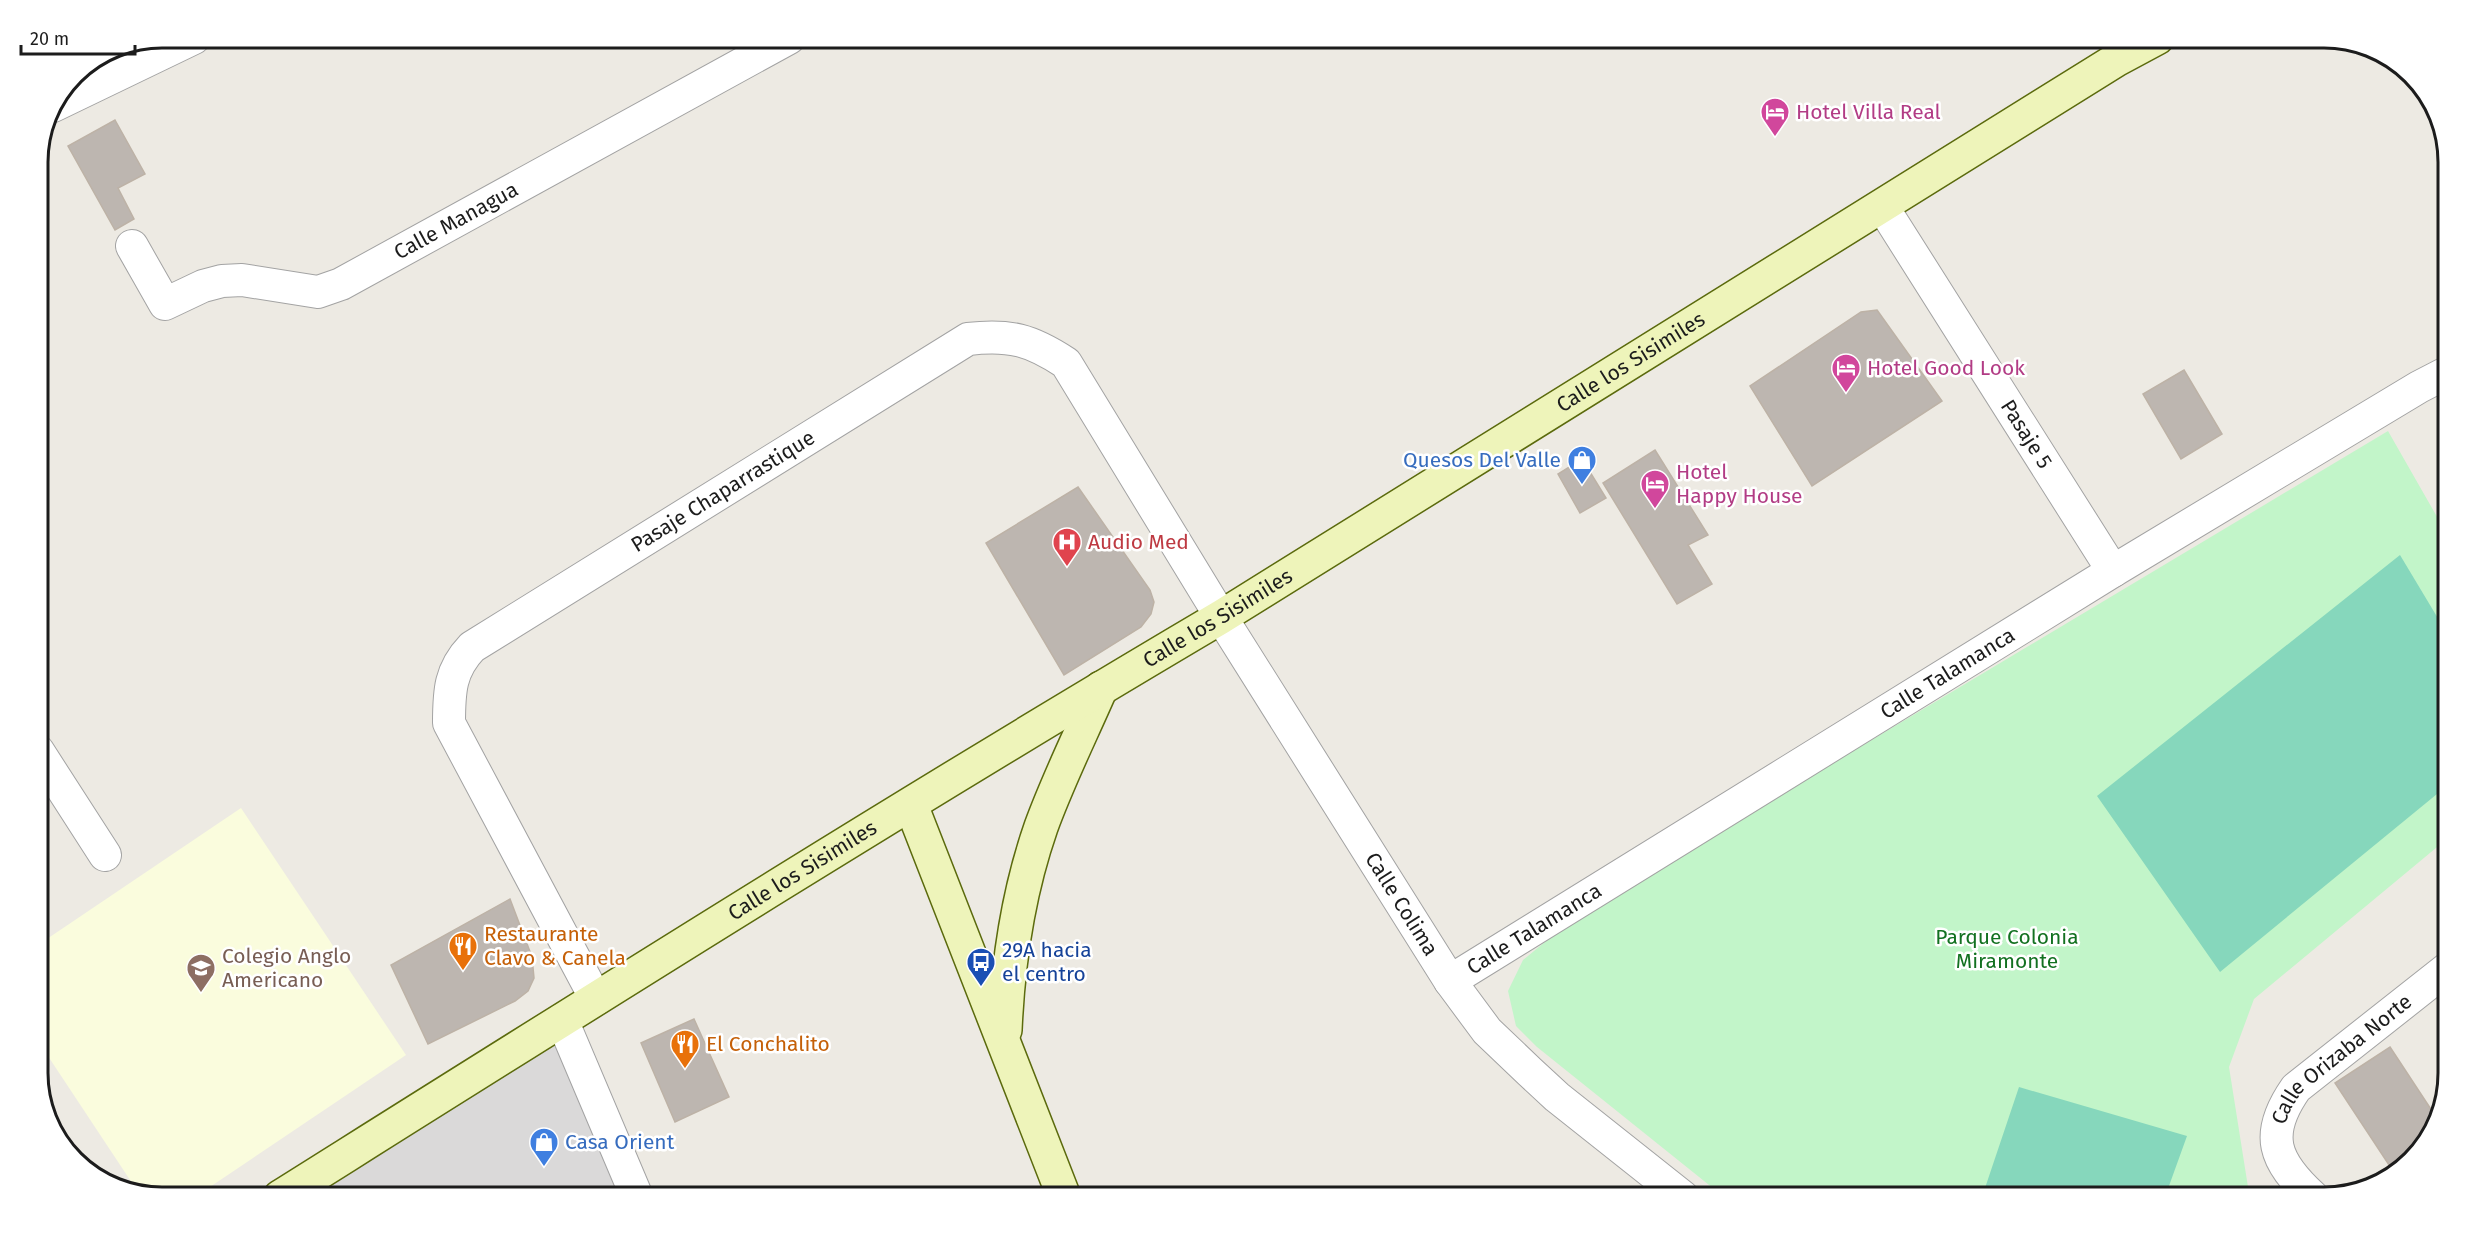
<svg xmlns="http://www.w3.org/2000/svg" width="2486" height="1235" viewBox="0 0 2486 1235" font-family="'Fira Sans',sans-serif">
  <style>
    .residential { fill: #dad9d9 }
    .education { fill: #fafcdd }
    .park { fill: #c2f5c9 }
    .pitch { fill: #86d7bc }
    .building { fill: #bdb6b0; stroke: #bdb2a6; stroke-width: 1.5 }
    .lines { fill: none; stroke-linecap: round; stroke-linejoin: round }
    .street-casing { stroke: #a3a3a3; stroke-width: 34 }
    .secondary-casing { stroke: #5b6a0d; stroke-width: 36 }
    .street { stroke: #fff; stroke-width: 32 }
    .secondary { stroke: #eef4ba; stroke-width: 33 }
    .labels { text-anchor: middle; stroke-width: 5; stroke-linejoin: round; paint-order: stroke }
    .hotel-label { font-size: 21px; fill: #b23c85; stroke: #fff; text-anchor: start }
    .street-label { font-size: 21px; fill: #1c1c1c; stroke: #fff }
    .shop-label { font-size: 21px; fill: #366cbe; stroke: #fff; text-anchor: end }
    .health-label { font-size: 21px; fill: #be3a42; stroke: #fff; text-anchor: start }
    .food-label { font-size: 21px; fill: #c56008; stroke: #fff; text-anchor: start }
    .park-label { font-size: 21px; fill: #137121; stroke: #fff }
    .transit-label { font-size: 21px; fill: #164399; stroke: #fff; text-anchor: start }
    .education-label { font-size: 21px; fill: #785e54; stroke: #fff; text-anchor: start }
    .rim { fill: none; stroke: #1c1c1c; stroke-width: 3 }
  </style>
  <rect width="100%" height="100%" fill="#edeae3"/>
  <path class="residential" d="M567,1031L637,1197H305Z"/>
  <path class="education" d="M241,808L406,1055L195,1197H162L138,1192L38,1041V945Z"/>
  <path class="park" d="M2388,431L2448,536V838L2254,999L2229,1067L2248,1187L2239,1197H1724L1537,1047L1516,1026L1508,991L1523,960L1574,918Z"/>
  <path class="pitch" d="M2400,555L2448,635V785L2220,972L2097,796Z
    M2019,1087L2187,1136L2165,1197H2005L1984,1191Z"/>
  <path class="building" d="M115,120L145,174L118,188L134,219L115,230L68,146Z
    M1877,310L1942,401L1812,486L1750,386L1861,312Z
    M2184,370L2222,434L2181,459L2143,394Z
    M1655,450L1708,535L1688,545L1712,584L1677,604L1603,483Z
    M1582,459L1606,498L1580,513L1558,474Z
    M1078,487L1150,590L1154,602L1151,614L1141,627L1064,675L986,543Z
    M510,899L532,957L534,978L528,991L515,1001L428,1044L391,965Z
    M694,1019L729,1097L675,1122L641,1043Z
    M2390,1047L2438,1120L2436,1128L2395,1174L2335,1083Z"/>
  <g class="lines">
    <g class="street-casing">
      <g id="street">
        <path d="M53,106L194,38"/>
        <path id="s1" d="M1882,206L2113,571"/>
        <path id="s2" d="M132,246L165,304L203,286L222,281L242,280L318,292L341,284L789,38"/>
        <path d="M38,751L105,855"/>
        <path id="s3" d="M1450,981L2113,571L2419,387L2448,372"/>
        <path id="s4" d="M596,999L449,723C449,691 450,670 472,647L968,339C1010,334 1031,340 1066,363L1221,617L1450,981L1487,1031L1530,1072L1557,1097L1683,1197"/>
        <path d="M562,1020L637,1197"/>
        <path id="s5" d="M2313,1197C2274,1161 2263,1135 2296,1088L2448,968"/>
      </g>
    </g>
    <g class="secondary-casing">
      <g id="secondary">
        <path d="M911,805L1064,1197"/>
        <path d="M1005,1030C1008,961 1018,893 1041,827C1058,780 1081,734 1101,688"/>
        <path id="s6" d="M280,1197C592,1001 904,804 1221,617L2116,60L2157,38"/>
      </g>
    </g>
    <use href="#street" class="street"/>
    <use href="#secondary" class="secondary"/>
  </g>
  <defs>
    <g id="hotel-pin" transform="scale(1.5)"><path d="M0 17L-7.5 6A9.5 9.5 0 1 1 7.5 6Z" fill="#d1479c" stroke="#fff"/><path d="M-6-4.5h1.5V1H6V5H4.5V3h-9V5H-6ZM-4 0a1.8 1.8 0 1 1 3.6 0ZM.5 0V-2.5h3Q6-2.5 6 0Z" fill="#fff"/></g>
    <g id="shop-pin" transform="scale(1.5)"><path d="M0 17L-7.5 6A9.5 9.5 0 1 1 7.5 6Z" fill="#3f7fe0" stroke="#fff"/><path d="M-5-2.5h2.3a2.7 3.5 0 0 1 5.4 0H5L5.5 6h-11ZM-1.5-2.5h3a1.5 2.3 0 0 0-3 0Z" fill="#fff"/></g>
    <g id="hospital-pin" transform="scale(1.5)"><path d="M0 17L-7.5 6A9.5 9.5 0 1 1 7.5 6Z" fill="#e0444e" stroke="#fff"/><path d="M-5-5h3v3.5h4V-5h3V5h-3V1.5h-4V5h-3Z" fill="#fff"/></g>
    <g id="restaurant-pin" transform="scale(1.5)"><path d="M0 17L-7.5 6A9.5 9.5 0 1 1 7.5 6Z" fill="#e8710a" stroke="#fff"/><path d="M-5-6h1v4h1v-4h1v4h1v-4h1v5L-1.5 .5V6h-2V.5L-5-1ZM5-6V6H3V1.5H1.5Q1.5-4 5-6Z" fill="#fff"/></g>
    <g id="bus-pin" transform="scale(1.5)"><path d="M0 17L-7.5 6A9.5 9.5 0 1 1 7.5 6Z" fill="#1a4fb4" stroke="#fff"/><path d="M-5-6H5V4H4V6H2V4H-2V6H-4V4H-5ZM-3.5-4V0h7V-4ZM-3.5 1.2v1.5H-2V1.2ZM2 1.2v1.5H3.5V1.2Z" fill="#fff"/></g>
    <g id="school-pin" transform="scale(1.5)"><path d="M0 17L-7.5 6A9.5 9.5 0 1 1 7.5 6Z" fill="#8d6e63" stroke="#fff"/><path d="M0-5L7-2L0 1L-7-2ZM-4 1L0 2.5L4 1V4Q0 6-4 4Z" fill="#fff"/></g>
  </defs>
  <g fill-rule="evenodd">
    <use href="#hotel-pin" x="1775" y="112"/>
    <use href="#hotel-pin" x="1846" y="368"/>
    <use href="#shop-pin" x="1582" y="460"/>
    <use href="#hotel-pin" x="1655" y="484"/>
    <use href="#hospital-pin" x="1067" y="542"/>
    <use href="#restaurant-pin" x="463" y="946"/>
    <use href="#bus-pin" x="981" y="962"/>
    <use href="#school-pin" x="201" y="968"/>
    <use href="#restaurant-pin" x="685" y="1044"/>
    <use href="#shop-pin" x="544" y="1142"/>
  </g>
  <g class="labels">
    <g class="hotel-label">
      <text x="1796" y="119">Hotel Villa Real</text>
      <text x="1867" y="375">Hotel Good Look</text>
      <text x="1676" y="479">Hotel<tspan x="1676" dy="24">Happy House</tspan></text>
    </g>
    <g class="street-label">
      <text dy="7" stroke="none"><textPath href="#s2" startOffset="381">Calle Managua</textPath></text>
      <text dy="7" stroke="none"><textPath href="#s6" startOffset="1588">Calle los Sisimiles</textPath></text>
      <text dy="7" stroke="none"><textPath href="#s1" startOffset="270">Pasaje 5</textPath></text>
      <text dy="7" stroke="none"><textPath href="#s4" startOffset="690">Pasaje Chaparrastique</textPath></text>
      <text dy="7" stroke="none"><textPath href="#s6" startOffset="1102">Calle los Sisimiles</textPath></text>
      <text dy="7" stroke="none"><textPath href="#s3" startOffset="585">Calle Talamanca</textPath></text>
      <text dy="7" stroke="none"><textPath href="#s6" startOffset="616">Calle los Sisimiles</textPath></text>
      <text dy="7" stroke="none"><textPath href="#s4" startOffset="1719">Calle Colima</textPath></text>
      <text dy="7" stroke="none"><textPath href="#s3" startOffset="99">Calle Talamanca</textPath></text>
      <text dy="7" stroke="none"><textPath href="#s5" startOffset="178">Calle Orizaba Norte</textPath></text>
    </g>
    <g class="shop-label">
      <text x="1561" y="467">Quesos Del Valle</text>
      <text x="565" y="1149" text-anchor="start">Casa Orient</text>
    </g>
    <g class="health-label">
      <text x="1088" y="549">Audio Med</text>
    </g>
    <g class="food-label">
      <text x="484" y="941">Restaurante<tspan x="484" dy="24">Clavo &amp; Canela</tspan></text>
      <text x="706" y="1051">El Conchalito</text>
    </g>
    <g class="park-label">
      <text x="2007" y="944">Parque Colonia<tspan x="2007" dy="24">Miramonte</tspan></text>
    </g>
    <g class="transit-label">
      <text x="1002" y="957">29A hacia<tspan x="1002" dy="24">el centro</tspan></text>
    </g>
    <g class="education-label">
      <text x="222" y="963">Colegio Anglo<tspan x="222" dy="24">Americano</tspan></text>
    </g>
  </g>
  <path d="M0 0H2486V1235H0ZM162 48H2324A114 114 0 0 1 2438 162V1073A114 114 0 0 1 2324 1187H162A114 114 0 0 1 48 1073V162A114 114 0 0 1 162 48Z" fill="#fff" fill-rule="evenodd"/>
  <path class="rim" d="M162 48H2324A114 114 0 0 1 2438 162V1073A114 114 0 0 1 2324 1187H162A114 114 0 0 1 48 1073V162A114 114 0 0 1 162 48Z"/>
  <path d="M21 45v9h114v-9" fill="none" stroke="#1c1c1c" stroke-width="3"/>
  <text x="30" y="45" font-size="18" fill="#1c1c1c" stroke="#ffffff" stroke-width="4.5" paint-order="stroke">20 m</text>
</svg>
